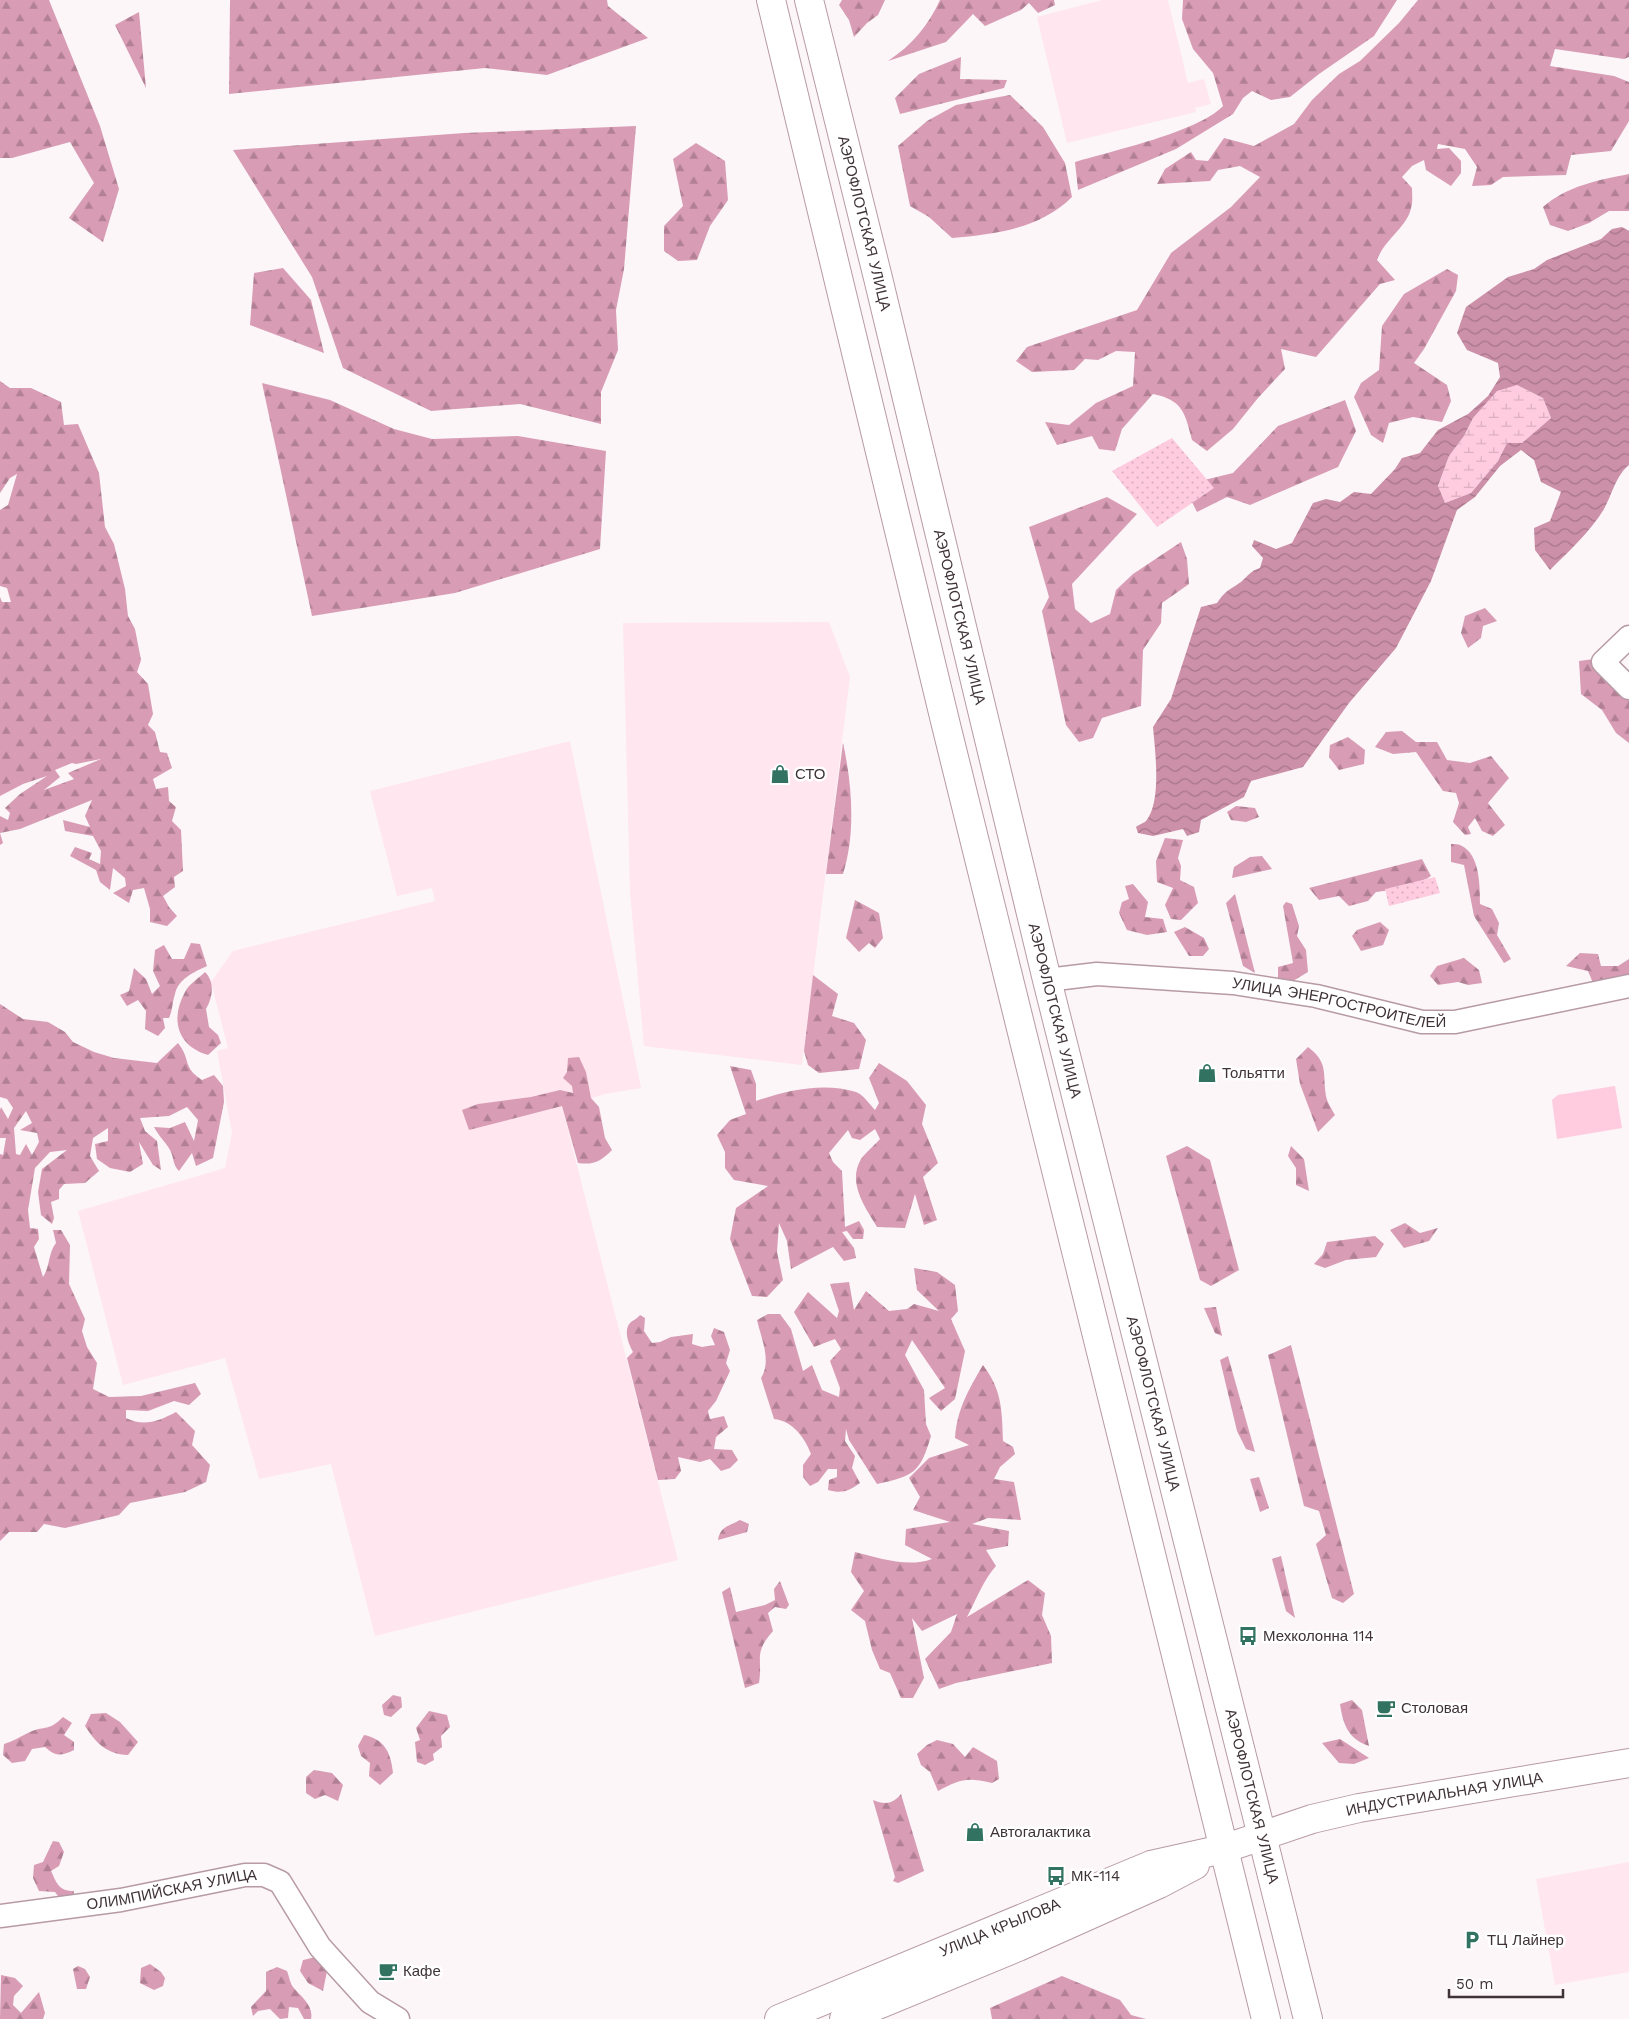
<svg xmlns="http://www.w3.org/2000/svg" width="1629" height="2019" viewBox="0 0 1629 2019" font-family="'Work Sans',sans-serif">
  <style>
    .built { fill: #ffe6ef }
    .forest { fill: url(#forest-firs); fill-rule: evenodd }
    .wetland { fill: url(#wetland-marsh) }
    .park { fill: url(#park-dots) }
    .pitch { fill: #fecbdf }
    .water { fill: url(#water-waves); fill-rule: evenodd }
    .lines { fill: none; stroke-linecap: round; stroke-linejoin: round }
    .minor-casing { stroke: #b79aa5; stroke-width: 25 }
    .major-casing { stroke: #b79aa5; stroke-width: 30 }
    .minor { stroke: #fff; stroke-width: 22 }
    .major { stroke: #fff; stroke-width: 28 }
    .labels { text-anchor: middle; stroke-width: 5; stroke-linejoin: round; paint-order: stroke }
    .street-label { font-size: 15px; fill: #3f3338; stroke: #fff }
    .poi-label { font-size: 15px; fill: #3f3338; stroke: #fff; text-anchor: start }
  </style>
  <defs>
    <pattern id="forest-firs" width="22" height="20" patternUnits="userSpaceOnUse" patternTransform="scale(1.25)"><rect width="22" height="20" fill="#d99cb5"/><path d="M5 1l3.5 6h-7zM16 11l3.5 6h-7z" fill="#b18094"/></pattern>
    <pattern id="wetland-marsh" width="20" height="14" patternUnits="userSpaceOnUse" patternTransform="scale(1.25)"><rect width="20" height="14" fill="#fecbdf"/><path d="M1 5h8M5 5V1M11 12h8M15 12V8" fill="none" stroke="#dbafc0"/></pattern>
    <pattern id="park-dots" width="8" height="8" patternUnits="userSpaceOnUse" patternTransform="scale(1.25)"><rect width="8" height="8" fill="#fecbdf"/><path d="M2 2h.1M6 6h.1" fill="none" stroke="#dbafc0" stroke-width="1.8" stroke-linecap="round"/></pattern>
    <pattern id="water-waves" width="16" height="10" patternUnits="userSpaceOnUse" patternTransform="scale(1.25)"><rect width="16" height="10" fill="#cc90a8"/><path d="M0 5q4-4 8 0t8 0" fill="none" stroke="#a7768a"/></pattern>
  </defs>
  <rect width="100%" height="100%" fill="#fcf6f8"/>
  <path class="built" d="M1102,0H1168L1188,83L1204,79L1211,104L1195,108L1196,112L1067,143L1037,17Z
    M829,622L850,677L802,1065L644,1046L630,892L623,623Z
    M570,741L641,1088L605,1094L562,1107L678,1560L375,1636L331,1464L259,1479L225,1358L123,1385L78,1211L225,1168L232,1133L217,1051L228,1048L211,982L233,951L435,901L432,888L397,896L370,791Z
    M1629,1862V1972L1555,1985L1536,1879Z"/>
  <path class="forest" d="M0,0H49L53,10L100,126L119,189L103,242L69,218L94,183L70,142L12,158H0Z
    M230,0H607L608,6L648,38L547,75L485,68L229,94Z
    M842,0H885L878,15L867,23L854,37L849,20L839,5Z
    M940,0H1054L1055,5L1038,13L1029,3L1021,10L985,26L973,14L946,42L888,61C912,45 928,26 940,0Z
    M1183,0H1397L1374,36L1319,74L1290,97L1271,100L1252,91L1243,98L1233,114L1176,149L1078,190L1075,162C1112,151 1198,132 1223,106L1213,73L1193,49L1182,19Z
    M1418,0H1629V57L1624,59L1555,49L1550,66L1614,76L1629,82V121L1611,151L1571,155L1566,175L1503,177L1491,185L1472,186L1477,167L1465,149L1438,144L1437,149L1449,148L1461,161V173L1451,186L1426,170L1424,160L1412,166L1402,177L1412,188C1412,195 1413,202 1411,208C1408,226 1384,240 1377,260L1395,280L1380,284L1316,357L1281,349L1285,369L1258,398L1233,429L1207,451L1192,440C1185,413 1183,400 1153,394L1122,429L1115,451L1099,449L1092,436L1057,445L1045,422L1069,425L1096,403L1133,386L1135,352L1116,351L1098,360L1085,359L1074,370L1032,372L1016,361L1027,347L1137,310L1171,253L1231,207L1260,177L1240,166L1218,170L1210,181L1157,184L1165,169L1191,152L1196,160L1208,161L1224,138L1254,146L1294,124L1312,100L1339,74L1360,61L1399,23Z
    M139,12L146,88L115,25Z
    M961,57L960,79L1007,80L1004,88L900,114L895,98L919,74Z
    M1010,95L1043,127L1065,163L1072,197C1040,229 995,234 952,238L929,217L910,206L898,146L927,121L956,105Z
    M636,126L624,269L616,310L618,350L601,392V424L520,404L431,411L343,368L312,277L233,150L464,133Z
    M696,143L725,161L728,200L710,226L697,260L678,261L664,251V226L683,206L673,159Z
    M1629,174V211H1609L1589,223L1568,231L1550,225L1543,207C1567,186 1598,180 1629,174Z
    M283,268L311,300L324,353L250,325L254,273Z
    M1447,269L1458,275L1456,291L1424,349L1414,363L1447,385L1451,401L1442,422L1413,417L1389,423L1383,443L1371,435L1354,397L1361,383L1379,370L1382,326L1404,294Z
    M0,381L10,388H31L61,402L64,425L78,424L99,473L105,527L114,544L125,589L128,616L135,629L141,660L137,672L148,684L153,714L148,725L155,732L160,752L167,753L172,768L153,779L156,789L168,787L169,801L176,807L172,821L181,830L183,871L174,877L175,887L163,896L169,907L177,916L167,926L150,922V909L144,888L133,890L129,903L113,893L126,886L125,878L113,868L110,890L100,882L96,870L70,856L75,847L92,853L89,859L100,864L101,851L93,836L65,831L63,820L90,827L85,816L92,800L20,829L0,833L3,843L0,845V816L8,820L10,813L5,808L20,794L47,776L23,784L0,796V597L2,602H11L7,588L0,586V510L8,505L17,474L10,478L0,493ZM101,759L68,773L74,779L44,790L60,777L55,770L72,763L76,764Z
    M262,383L330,400L394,429L432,439L518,436L606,451L600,549L455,593L312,616Z
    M1345,400L1356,431L1338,467L1250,505L1227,497L1197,512L1189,496L1196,482L1233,473L1278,426Z
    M1107,497L1137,514L1072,584L1075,609L1091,623L1110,614L1116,590L1133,574L1181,542L1187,559L1189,584L1162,603L1161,623L1143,650L1141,706L1102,718L1093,738L1079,742L1066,725L1042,611L1049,597L1029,527Z
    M1485,608L1497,621L1483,626L1481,638L1468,648L1461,633L1465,616Z
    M1594,659L1629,695V743L1616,733L1602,710L1581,694L1579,661Z
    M1402,731L1416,742H1437L1447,760L1470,763L1491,756L1509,778L1488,803L1505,825L1493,836L1482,831L1475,818L1468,827L1471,834L1465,835L1453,822L1459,803L1456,793L1443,791L1416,752L1393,754L1375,747L1386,732Z
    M1348,737L1365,750L1364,764L1339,770L1329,757L1330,745Z
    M843,743C852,784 856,833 843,874H826Z
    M1236,806L1255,808L1259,817L1246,822L1231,820L1227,812Z
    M1165,838L1183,840L1178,858L1181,866L1180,880L1194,887L1198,903L1181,920L1171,919L1165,905L1173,888L1157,882L1156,861Z
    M1451,844C1454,844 1459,844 1462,846C1480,855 1480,887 1480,904L1492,909L1499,923L1497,935L1511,959L1504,963L1474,916L1464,865L1451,862Z
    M1262,856L1272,869L1232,878L1234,867L1250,857Z
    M1422,859L1431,876C1422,883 1389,891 1376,892L1368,901L1349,906L1339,896L1319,900L1309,888Z
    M1133,884L1148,902L1145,917L1163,919L1167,932L1147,935L1127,930L1119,913L1122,902L1129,899L1125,886Z
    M1235,894L1255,973L1243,966L1226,903Z
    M855,900L879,913L883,938L875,948L869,943L859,952L846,938Z
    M1286,902L1292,904L1299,926L1297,936L1306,950L1308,972L1293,981L1278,980V967L1293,963L1283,906Z
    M1380,922L1389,930L1383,945L1361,951L1352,936L1357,930Z
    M1185,927L1204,938L1209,949L1203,956H1189L1174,932Z
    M191,943L200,944L207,966C194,972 178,979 175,994C172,1003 173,1009 169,1018H163L165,1028L158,1036L145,1029L146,1011L138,1000L127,1006L120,995L129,991L134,968L146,979L152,994L160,986L153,971L155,950L164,945L172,959H184Z
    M1580,953L1598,954L1601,966H1618L1629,959V975L1620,976L1610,984L1593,983L1588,971L1566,966Z
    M1464,958L1479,970L1482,983L1468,985L1458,982L1438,985L1430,976L1437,966Z
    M205,972C215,982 213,997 206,1009L209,1027L218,1035L221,1043L208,1055C177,1046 170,1019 185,992C189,984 199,978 205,972Z
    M813,975L838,994L832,1016L854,1023L866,1040L859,1069L819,1073L808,1065L804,1051Z
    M0,1004L23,1019L48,1022L65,1032L73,1042L94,1052L114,1058L157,1063L178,1043C191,1059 182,1067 202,1080L214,1075L223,1086L224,1102L213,1158L196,1166L192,1153L179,1171C173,1165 174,1159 171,1152C167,1143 159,1137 154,1127L170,1128L185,1122L194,1141L198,1120L187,1107L169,1116L140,1118L145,1131L157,1141L161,1170L153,1165L139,1142L143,1164L130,1172L110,1168L97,1159L95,1144L108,1141V1128L93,1138L90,1156L99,1171L85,1183L64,1184L59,1190V1199L51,1202L54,1218L52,1224L41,1215L38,1192L42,1169L67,1150L50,1152L35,1168L28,1210L30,1228L38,1229L39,1239L34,1247L43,1277C50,1267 48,1253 56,1243L53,1230H61L70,1245L69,1284L85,1319L82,1331L87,1347L97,1363L93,1389L109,1397L141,1396L195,1383L201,1394L189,1405L174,1401L148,1411L126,1410V1418C144,1427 159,1421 176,1412L195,1431L192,1445L210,1465L206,1482L185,1492L130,1503L119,1515L65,1528L44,1524L37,1532H9L0,1541V1154L3,1155L6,1138H0V1110L1,1107L8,1119L13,1108L7,1099L0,1097ZM26,1111L32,1123L20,1130L37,1133L39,1142L32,1155L26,1144L20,1155L16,1154L14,1128Z
    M1308,1047C1331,1064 1321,1077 1327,1100C1329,1105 1332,1110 1335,1115L1318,1132L1300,1084L1296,1059Z
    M579,1057L586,1072L591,1098L599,1107L605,1138L612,1150C600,1162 594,1165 578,1163L562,1106L469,1130L462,1110L478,1104L531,1097L560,1090L573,1093L572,1086L563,1078L567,1072L568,1058Z
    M879,1063L907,1081L926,1105L922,1124L938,1163L923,1177L937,1220L924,1225L915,1194L905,1228L877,1227C865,1207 847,1183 861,1159C866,1152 874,1146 880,1139L875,1129L860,1140L852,1138L848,1130L829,1153L833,1162L842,1171L845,1227L859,1221L864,1230L863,1239H853L847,1231L842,1232L854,1248L856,1258L844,1261L833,1247L791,1269L787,1241L779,1223L777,1252L783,1280L767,1297L752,1296L730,1239L736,1208L768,1186L734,1180L725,1168V1152L717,1135L730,1120L746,1114L730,1066L751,1070L756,1084V1101C787,1090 824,1082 856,1092C863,1094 870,1105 875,1110L879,1103L869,1078Z
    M1187,1146L1210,1160L1239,1270L1211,1286L1200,1280L1166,1156Z
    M1291,1146L1304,1159L1309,1191L1296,1185V1168L1288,1156Z
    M1405,1223L1420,1233L1438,1228L1429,1241L1404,1248L1390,1230Z
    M1375,1236L1384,1244L1376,1257L1346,1260L1325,1268L1314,1264L1323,1254L1327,1242Z
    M914,1268L937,1272L955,1285L958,1311L951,1319L965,1351L955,1399L941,1411L929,1398L945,1388L912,1340L905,1355L924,1390L926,1424L931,1436C920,1473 914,1476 877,1484L849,1440L846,1429L845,1441L855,1456L852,1468L860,1483C849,1491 842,1494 828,1490L829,1480L837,1477V1469H828L818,1482L810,1486L803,1477V1465L811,1454C805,1438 793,1421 774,1419L761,1378C772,1361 761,1338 757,1320L768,1314H780L791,1329L803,1371L812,1365L822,1390L839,1397L840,1388L830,1361L841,1349L835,1339L814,1347L794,1312L808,1292L837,1318L839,1311L830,1284L849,1282L854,1310L866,1291L889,1311L907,1309L914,1304L939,1311L917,1290Z
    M1216,1307L1222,1336L1215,1333L1204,1308Z
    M640,1315L645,1318L644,1331L652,1343L660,1342L671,1337L693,1334L692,1344L702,1347L715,1345L711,1336L714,1328L724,1332L730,1350L726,1363L730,1371L716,1401L708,1411L710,1419L724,1416L728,1427L716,1437L714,1449L732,1450L738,1460L730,1468L721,1471L710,1459L700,1462L678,1457L681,1471L675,1479L658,1480L627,1358L633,1352C629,1345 623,1331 630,1323C633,1320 637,1319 640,1315Z
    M1291,1345L1354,1594L1343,1603L1332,1598L1316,1544L1326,1535L1319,1511L1304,1506L1268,1355Z
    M1228,1356L1255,1452L1246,1449L1237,1431L1220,1360Z
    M983,1365C1002,1390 1002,1410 1003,1441L1013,1447L1015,1454L1000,1467L994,1479L1014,1482L1021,1520L988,1518L972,1524L1009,1531L1008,1546L986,1550L996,1566C984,1579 976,1600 967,1617L1028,1580L1045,1593L1042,1615L1051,1636L1052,1663L956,1683L939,1689L925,1659L951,1632L957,1614L922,1631L912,1618L924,1678L913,1698H901L890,1673L880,1669L872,1650L865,1621L851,1610L864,1591L851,1572L855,1552C880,1558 907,1568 932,1559L905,1545L906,1529L950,1522L913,1510L920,1497L909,1478L929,1458L969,1445L955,1438C957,1409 969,1389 983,1365Z
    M1259,1477L1269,1508L1260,1512L1250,1479Z
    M740,1520L749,1524L747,1532L718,1540C720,1526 730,1526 740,1520Z
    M1281,1556L1295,1618L1286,1611L1272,1559Z
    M780,1581L789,1605L786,1609L775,1607L768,1613L773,1631C753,1654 763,1657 759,1683L745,1688L722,1592L730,1587L736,1612L765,1605L775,1600L774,1589Z
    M393,1695L401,1697L402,1707L391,1717L384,1715L382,1705Z
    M1352,1700L1362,1710L1369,1746C1348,1739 1343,1724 1340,1704Z
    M429,1711L447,1715L450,1727L441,1736L442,1747L433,1754L434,1760L425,1765L417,1762L415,1742L420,1740L416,1728Z
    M106,1713L120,1722L138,1742L128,1755C106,1754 96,1743 85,1726L91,1714Z
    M63,1717L72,1723L64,1735L74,1742V1750C61,1756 56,1757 45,1747L32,1749L25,1761L12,1763L3,1755L4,1744C14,1741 21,1736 30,1732C46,1725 48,1732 63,1717Z
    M364,1735C384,1739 391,1752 393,1773L380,1785L369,1776L370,1763L361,1756L358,1746Z
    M1340,1739L1369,1758L1354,1764L1339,1763L1322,1743Z
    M937,1740L953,1744L965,1757L973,1747L997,1761L999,1779L992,1783C966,1777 961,1779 938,1791L930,1772L921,1765L917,1754L927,1745Z
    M314,1770L332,1773L343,1785L338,1801L325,1795L315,1799L306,1793V1777Z
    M901,1794L924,1871L898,1883L893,1881L895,1877L873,1800C885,1805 893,1804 901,1794Z
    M53,1841L59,1842L64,1852L59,1866L51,1871C57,1884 59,1891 74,1891L73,1898L61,1900L55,1892L39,1891L33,1878L34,1865L43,1862Z
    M317,1957L328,1966L323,1991L308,1983L300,1971L303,1960Z
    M150,1964L161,1972L165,1978L163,1986L154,1990L140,1983L141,1968Z
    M78,1966L85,1969L90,1977L86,1989H77L73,1969Z
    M277,1967L287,1971C289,1976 290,1983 293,1987C300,1996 314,2005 311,2019H304L298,2008L289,2007L288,2018L280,2019L270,2009L258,2011L253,2016L251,2007L266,1991V1972Z
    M1,1975L15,1978L23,1986L14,1996L13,2005L21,2013L39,1992L45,2013L43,2019H0Z
    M1062,1976L1120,2000L1131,2015L1146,2019H992L990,2008Z"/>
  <path class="wetland" d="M1517,385L1543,398L1551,418L1522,443H1507L1498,461L1471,493L1445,503L1438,487L1449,456L1464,436L1473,418L1497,390Z"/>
  <path class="park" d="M1172,438L1214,488L1157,527L1112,471Z
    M1435,877L1440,893L1389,906L1385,889Z"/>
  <path class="pitch" d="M1615,1086L1622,1128L1557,1139L1552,1100L1558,1095Z"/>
  <path class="water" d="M1622,227L1629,231V465C1616,475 1612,495 1604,509C1590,532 1569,551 1550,570L1535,550L1534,528L1550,521L1561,492L1541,482L1534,460L1521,450L1500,466L1475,497L1457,510L1431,581L1396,648L1349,703L1303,767L1251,781L1244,797L1201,820L1199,832L1187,836L1183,829L1153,836L1138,833L1136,827C1138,825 1144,823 1146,821C1162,802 1155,750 1153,727L1171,699L1201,607L1217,603C1226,590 1228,591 1241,582C1248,576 1250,571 1260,568L1263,558L1252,546L1254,540L1276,549L1292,543L1313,503L1326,499L1340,502L1354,492L1371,494L1395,469L1402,458L1420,453L1438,430L1468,414L1488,396L1500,377L1498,363L1467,350L1457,333L1466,307L1508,277L1534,269L1547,260L1601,239L1612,229ZM1517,385L1543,398L1551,418L1522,443H1507L1498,461L1471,493L1445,503L1438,486L1449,456L1464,436L1473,418L1497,391Z"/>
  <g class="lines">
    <g class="minor-casing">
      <g id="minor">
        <path d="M1629,637L1603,662L1629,688"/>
        <path id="s1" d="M1047,980L1097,974L1233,983L1316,996L1422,1022H1455L1629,986"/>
        <path id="s2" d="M0,1916L121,1900L245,1875H264L280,1882L320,1947L370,2002L398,2019"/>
      </g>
    </g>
    <g class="major-casing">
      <g id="major">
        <path d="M771,0L945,721L1266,2019"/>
        <path id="s3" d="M809,0L878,278L1047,980L1308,2019"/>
        <path id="s4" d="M779,2019L1151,1865L1223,1849L1312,1819L1359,1808L1629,1763"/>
        <path d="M844,2019L1018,1947L1159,1884L1195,1865"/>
      </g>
    </g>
    <use href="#minor" class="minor"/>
    <use href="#major" class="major"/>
  </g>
  <defs>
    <g id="shop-bare" transform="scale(1.5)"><path d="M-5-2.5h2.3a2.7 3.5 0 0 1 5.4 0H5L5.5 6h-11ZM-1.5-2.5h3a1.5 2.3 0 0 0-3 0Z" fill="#327261" stroke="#fff" stroke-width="2.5" paint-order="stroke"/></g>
    <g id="bus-bare" transform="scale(1.5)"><path d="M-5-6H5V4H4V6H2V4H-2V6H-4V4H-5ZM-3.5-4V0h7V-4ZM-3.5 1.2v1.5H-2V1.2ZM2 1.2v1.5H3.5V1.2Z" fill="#327261" stroke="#fff" stroke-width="2.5" paint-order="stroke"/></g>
    <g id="cafe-bare" transform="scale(1.5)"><path d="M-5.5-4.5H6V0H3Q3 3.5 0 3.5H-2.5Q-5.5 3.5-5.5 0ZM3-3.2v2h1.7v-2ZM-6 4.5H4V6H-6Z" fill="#327261" stroke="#fff" stroke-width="2.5" paint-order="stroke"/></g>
    <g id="parking-bare" transform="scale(1.5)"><path d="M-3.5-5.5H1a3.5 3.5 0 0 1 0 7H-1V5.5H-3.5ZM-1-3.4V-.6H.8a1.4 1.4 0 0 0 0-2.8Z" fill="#327261" stroke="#fff" stroke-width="2.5" paint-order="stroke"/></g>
  </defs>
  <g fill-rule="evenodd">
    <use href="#shop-bare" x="780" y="774"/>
    <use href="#shop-bare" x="1207" y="1073"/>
    <use href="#bus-bare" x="1248" y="1636"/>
    <use href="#cafe-bare" x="1386" y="1708"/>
    <use href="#shop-bare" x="975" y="1832"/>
    <use href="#bus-bare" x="1056" y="1876"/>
    <use href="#parking-bare" x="1472" y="1940"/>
    <use href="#cafe-bare" x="388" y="1971"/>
  </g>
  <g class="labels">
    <g class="street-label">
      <text dy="5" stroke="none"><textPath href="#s3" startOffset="230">АЭРОФЛОТСКАЯ УЛИЦА</textPath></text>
      <text dy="5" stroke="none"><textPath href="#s3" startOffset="635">АЭРОФЛОТСКАЯ УЛИЦА</textPath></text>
      <text dy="5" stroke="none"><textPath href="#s1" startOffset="295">УЛИЦА ЭНЕРГОСТРОИТЕЛЕЙ</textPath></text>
      <text dy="5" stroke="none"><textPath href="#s3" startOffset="1040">АЭРОФЛОТСКАЯ УЛИЦА</textPath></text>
      <text dy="5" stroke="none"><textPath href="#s3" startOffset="1445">АЭРОФЛОТСКАЯ УЛИЦА</textPath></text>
      <text dy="5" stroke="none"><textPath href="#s4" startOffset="705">ИНДУСТРИАЛЬНАЯ УЛИЦА</textPath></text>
      <text dy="5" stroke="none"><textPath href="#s3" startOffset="1850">АЭРОФЛОТСКАЯ УЛИЦА</textPath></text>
      <text dy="5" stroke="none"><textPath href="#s2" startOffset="174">ОЛИМПИЙСКАЯ УЛИЦА</textPath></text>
      <text dy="5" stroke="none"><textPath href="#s4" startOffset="239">УЛИЦА КРЫЛОВА</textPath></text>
    </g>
    <g class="poi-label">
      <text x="795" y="779">СТО</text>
      <text x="1222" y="1078">Тольятти</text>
      <text x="1263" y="1641">Мехколонна 114</text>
      <text x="1401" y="1713">Столовая</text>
      <text x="990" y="1837">Автогалактика</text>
      <text x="1071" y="1881">МК-114</text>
      <text x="1487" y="1945">ТЦ Лайнер</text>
      <text x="403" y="1976">Кафе</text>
    </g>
  </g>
  <path d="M1449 1989v8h114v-8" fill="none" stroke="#3f3338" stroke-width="2.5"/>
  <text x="1456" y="1989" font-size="15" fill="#3f3338" stroke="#ffffff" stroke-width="4" paint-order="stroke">50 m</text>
</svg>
